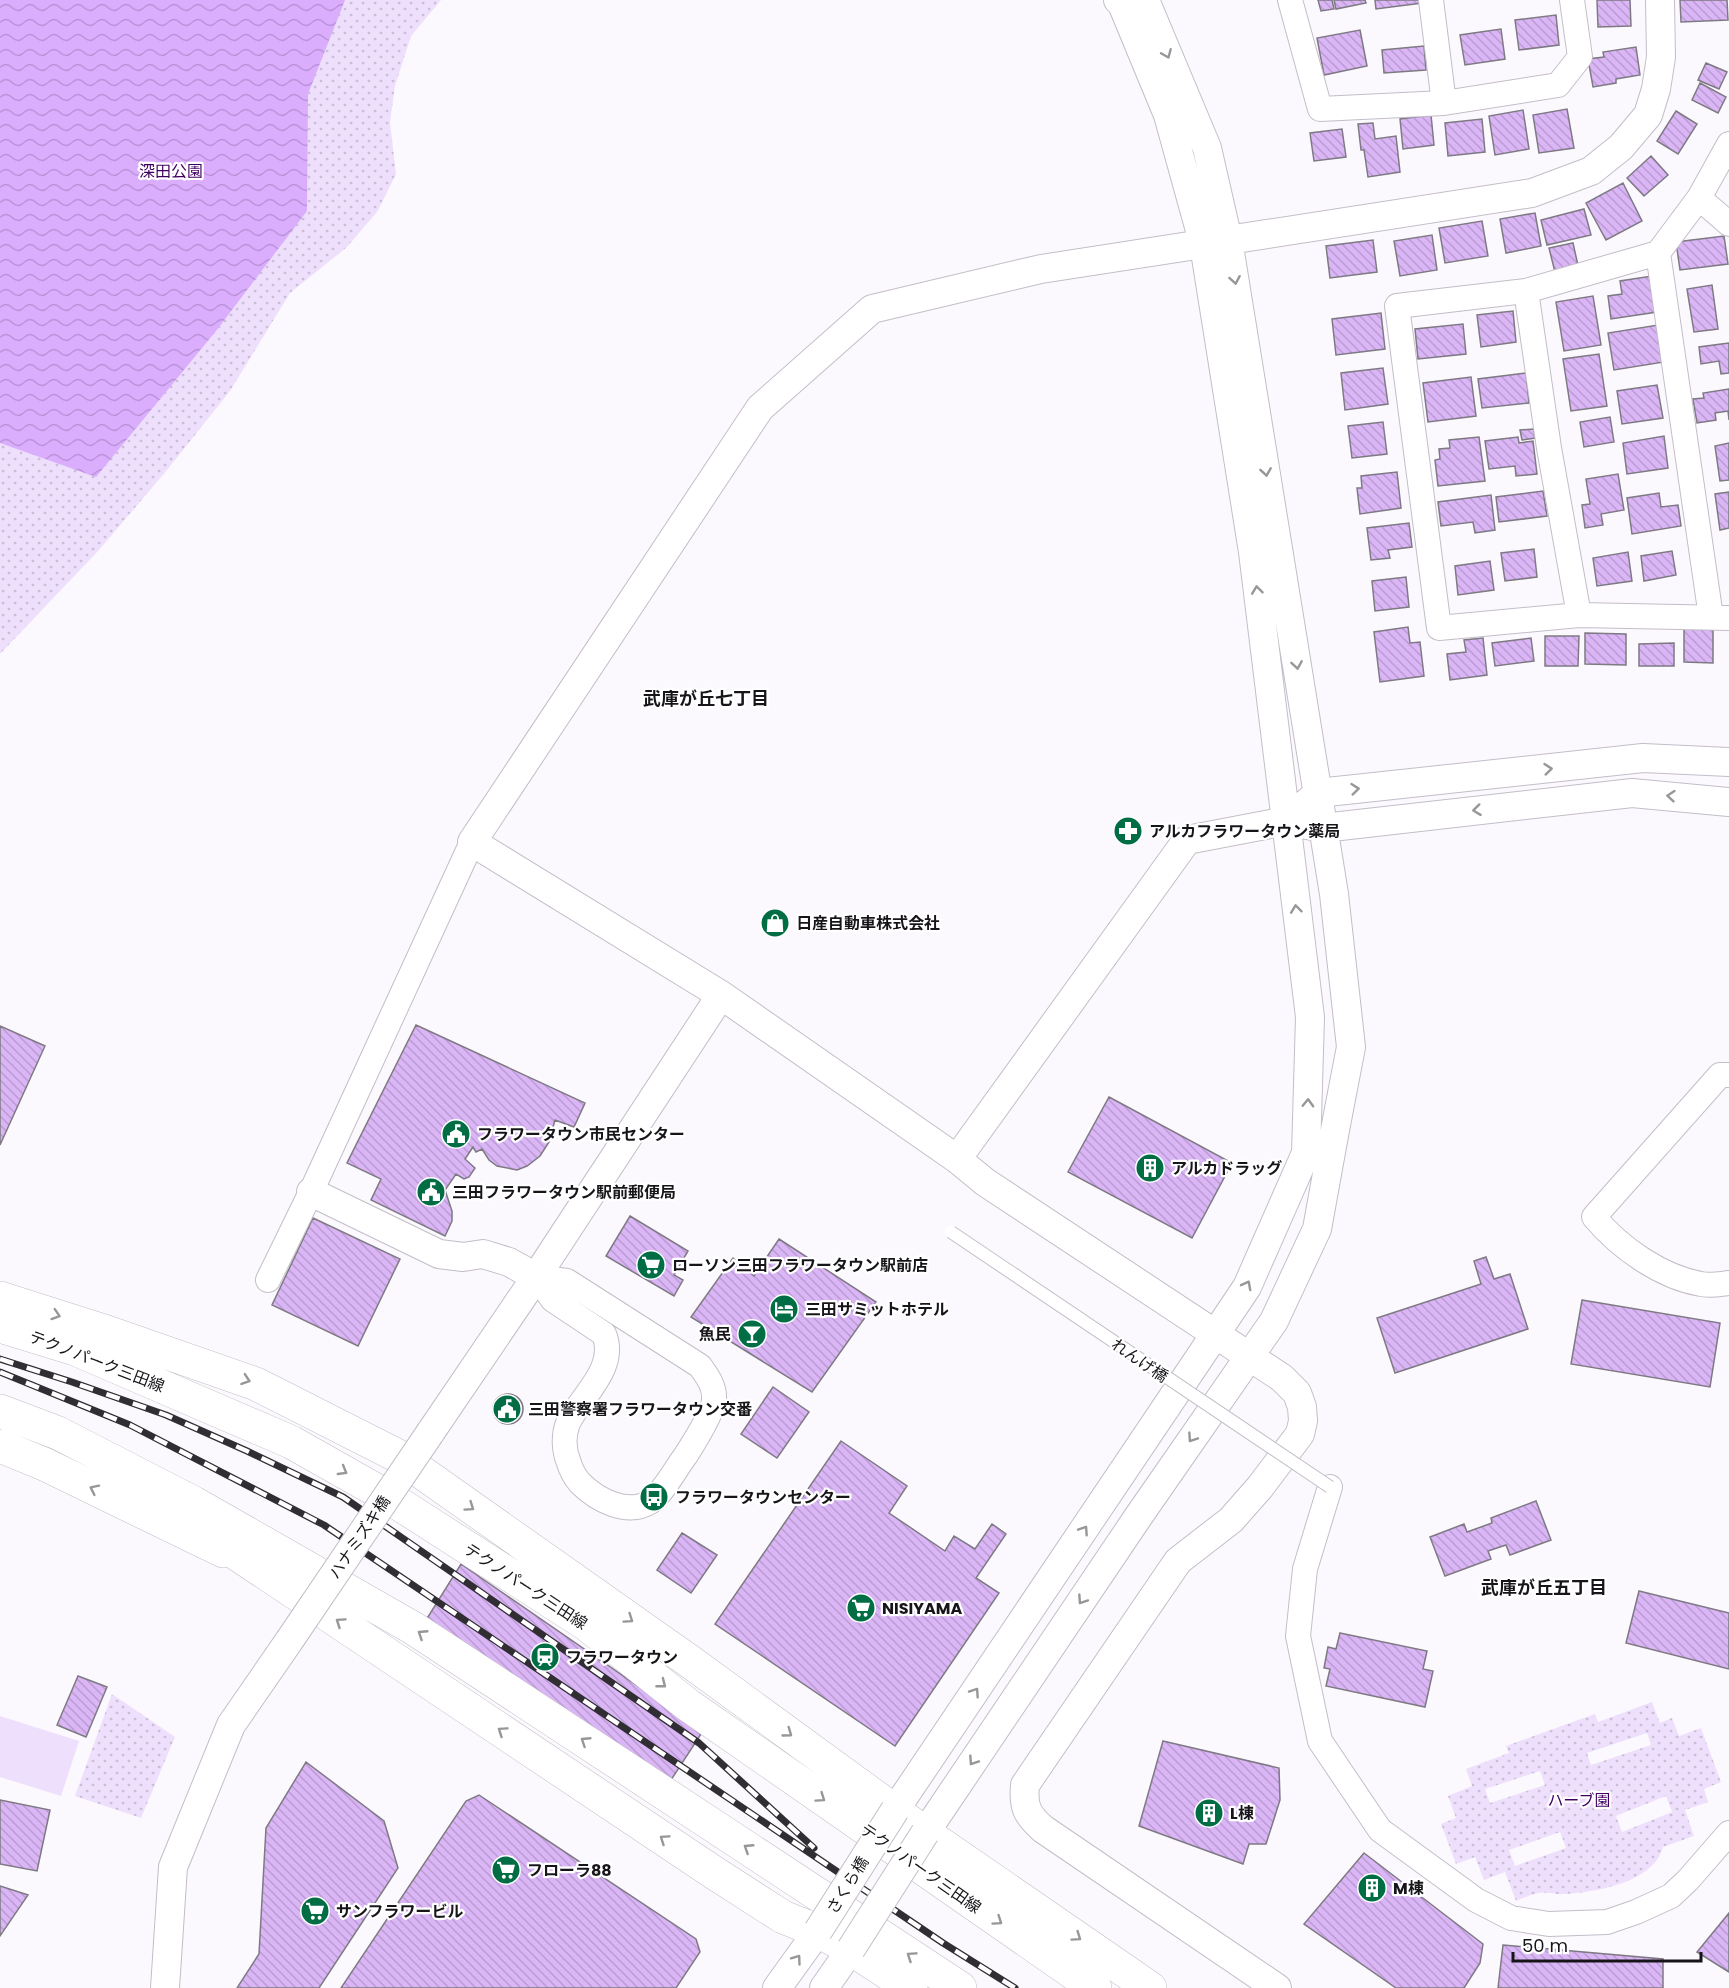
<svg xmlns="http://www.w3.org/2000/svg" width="1729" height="1988" viewBox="0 0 1729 1988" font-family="Poppins,'Noto Sans JP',sans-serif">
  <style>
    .green { fill: url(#green-dots); fill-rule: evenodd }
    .pitch { fill: #eedffc }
    .water { fill: url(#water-waves) }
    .building { fill: url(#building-back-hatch); stroke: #7e7983; stroke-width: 1.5 }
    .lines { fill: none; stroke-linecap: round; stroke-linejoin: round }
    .minor-casing { stroke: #c3bdc8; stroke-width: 26 }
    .tertiary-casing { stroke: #c3bdc8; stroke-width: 30 }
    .secondary-casing { stroke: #c3bdc8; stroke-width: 34 }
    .minor { stroke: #fff; stroke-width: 24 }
    .tertiary { stroke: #fff; stroke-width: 28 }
    .secondary { stroke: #fff; stroke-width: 33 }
    .rail-casing { stroke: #302e32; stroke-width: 7 }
    .rail { stroke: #fff; stroke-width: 4.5; stroke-dasharray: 14; stroke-linecap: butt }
    .service-bridge-casing { stroke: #c3bdc8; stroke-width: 14; stroke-linecap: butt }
    .tertiary-bridge-casing { stroke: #c3bdc8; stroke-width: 30; stroke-linecap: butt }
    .service-bridge { stroke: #fff; stroke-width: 12 }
    .tertiary-bridge { stroke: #fff; stroke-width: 28 }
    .oneway { stroke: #979698 }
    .labels { text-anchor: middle; stroke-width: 4.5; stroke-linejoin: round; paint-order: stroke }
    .park-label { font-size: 16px; fill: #410061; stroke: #fff }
    .poi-label { font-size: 16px; font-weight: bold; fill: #171519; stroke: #fff; text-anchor: start }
    .street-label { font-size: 16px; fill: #171519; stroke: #fff }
    .neighbourhood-label { font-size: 18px; font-weight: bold; fill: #171519; stroke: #fff }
  </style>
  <defs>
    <pattern id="green-dots" width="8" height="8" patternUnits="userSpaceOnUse" patternTransform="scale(1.5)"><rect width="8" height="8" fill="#eedffc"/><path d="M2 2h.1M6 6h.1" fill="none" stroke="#cbbed7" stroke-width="1.8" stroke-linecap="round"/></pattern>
    <pattern id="water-waves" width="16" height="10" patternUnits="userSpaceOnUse" patternTransform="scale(1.5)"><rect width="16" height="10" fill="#daadfd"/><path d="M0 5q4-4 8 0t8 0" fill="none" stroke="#ba94d8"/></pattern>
    <pattern id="building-back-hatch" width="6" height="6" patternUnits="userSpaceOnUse" patternTransform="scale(1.5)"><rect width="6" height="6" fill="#dab6f6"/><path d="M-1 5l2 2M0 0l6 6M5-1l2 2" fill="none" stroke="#ba9cd2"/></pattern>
  </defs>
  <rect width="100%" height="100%" fill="#fcf9fe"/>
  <path class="green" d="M0,0H441L411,36L395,86L390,122L396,174L377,212L347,247L290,293L230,391L167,470L99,550L0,654Z
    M112,1694L175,1737L141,1818L75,1796Z
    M1652,1702L1660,1723L1672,1718L1679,1736L1701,1728L1721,1782L1704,1789L1708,1802L1685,1810L1694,1836L1663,1847C1654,1882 1597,1892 1565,1894C1556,1895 1546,1891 1538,1893C1530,1895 1523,1898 1516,1901L1505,1872L1484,1880L1475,1857L1456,1864L1441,1824L1456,1818L1448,1796L1472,1786L1466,1769L1509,1753L1506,1746L1595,1714L1598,1722ZM1647,1733L1651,1745L1591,1765L1587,1753ZM1540,1771L1545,1785L1490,1803L1485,1789ZM1666,1796L1672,1812L1622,1832L1616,1816ZM1560,1832L1566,1848L1515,1866L1509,1850Z"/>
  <path class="pitch" d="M0,1716L79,1741L61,1796L0,1777Z"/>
  <path class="water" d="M0,0H345L308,94L307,211L216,331L96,477L0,443Z"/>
  <path class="building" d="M1318,0H1332L1334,9L1321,11Z
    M1334,0H1365L1366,3L1336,9Z
    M1375,0H1422V3L1376,9Z
    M1597,0H1630L1631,26L1598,27Z
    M1680,0H1727L1728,20L1681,22Z
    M1556,15L1559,45L1519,50L1515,20Z
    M1501,29L1505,59L1465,65L1460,35Z
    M1360,30L1367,66L1324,75L1317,38Z
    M1424,46L1426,70L1384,73L1382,50Z
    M1636,47L1640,75L1616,79V83L1593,87L1588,59L1604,57L1603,52Z
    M1706,63L1727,72L1719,89L1698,80Z
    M1700,83L1726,97L1718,113L1692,100Z
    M1567,109L1574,148L1539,153L1533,115Z
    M1523,110L1529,149L1495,155L1489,116Z
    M1676,111L1697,124L1678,154L1657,141Z
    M1431,115L1434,145L1403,149L1400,119Z
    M1482,119L1485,152L1448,156L1445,123Z
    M1373,123L1375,139L1396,136L1400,172L1368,177L1364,150H1361L1358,124Z
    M1342,129L1346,157L1314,161L1310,133Z
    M1651,156L1668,175L1644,196L1627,178Z
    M1623,183L1642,221L1606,240L1586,203Z
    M1584,209L1591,235L1547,245L1541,220Z
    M1535,213L1541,246L1506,253L1500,219Z
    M1482,221L1488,256L1445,263L1439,228Z
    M1432,235L1437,270L1400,276L1394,241Z
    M1724,236L1728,264L1680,270L1676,242Z
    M1373,240L1377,272L1330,278L1326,246Z
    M1573,243L1579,270L1556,276L1549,248Z
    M1652,276L1657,312L1611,319L1608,296L1622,294L1620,281Z
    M1712,285L1718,329L1694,332L1687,289Z
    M1593,296L1601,345L1564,351L1556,302Z
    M1513,311L1516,342L1481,347L1477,315Z
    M1381,313L1385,349L1336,355L1332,319Z
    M1463,324L1466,354L1418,359L1415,329Z
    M1658,325L1664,362L1614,370L1608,333Z
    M1729,343V373L1721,374L1719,361L1701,364L1699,347Z
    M1599,354L1607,406L1571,411L1563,359Z
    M1383,368L1388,404L1345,410L1341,373Z
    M1526,373L1529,403L1482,408L1478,379Z
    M1471,377L1476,416L1428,422L1423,383Z
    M1657,385L1663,418L1622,424L1617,391Z
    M1729,389V420L1728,411L1715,413L1716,420L1697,423L1693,399L1704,398L1703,393Z
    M1610,417L1614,442L1584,447L1580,422Z
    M1383,422L1387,454L1352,458L1348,426Z
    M1534,429L1535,438L1522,440L1520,430Z
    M1664,436L1668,468L1627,474L1623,443Z
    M1479,437L1485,481L1438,486L1435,460L1440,459L1439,449L1450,448L1449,440Z
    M1518,437L1519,443L1533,441L1537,474L1516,476L1515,466L1489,469L1485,441Z
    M1729,443V480L1720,481L1715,446Z
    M1397,472L1401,508L1360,514L1357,488H1362L1361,476Z
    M1618,474L1624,510L1601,514L1603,525L1585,528L1582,505L1590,504L1586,479Z
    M1543,491L1547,516L1499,522L1496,497Z
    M1729,492V528L1720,530L1715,494Z
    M1659,493L1661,507L1678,505L1681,526L1632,534L1627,498Z
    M1491,495L1495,530L1475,533L1473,522L1441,526L1438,502Z
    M1409,523L1412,547L1388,550L1390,558L1371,560L1367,528Z
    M1534,549L1537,577L1505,581L1501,553Z
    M1672,551L1676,575L1644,581L1641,556Z
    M1628,552L1632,581L1597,586L1593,558Z
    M1490,561L1494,590L1458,595L1455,566Z
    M1406,577L1409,607L1375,611L1372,581Z
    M1408,627L1410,643L1420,642L1424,676L1380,682L1374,632Z
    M1713,627V663L1684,662V628Z
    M1585,633L1626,634V665L1585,664Z
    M1545,636H1579L1578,666H1545Z
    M1483,638L1487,675L1450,680L1447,654L1466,652L1464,640Z
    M1531,638L1534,661L1495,666L1492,643Z
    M1674,643V666H1639V644Z
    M416,1025L585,1103L574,1127L555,1120L549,1142L540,1156L527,1166L517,1170L497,1166L489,1160L482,1149L476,1152L473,1147L465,1159L475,1168L469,1177L464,1179L456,1174L445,1190L452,1211V1221L445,1236L371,1200L381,1179L347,1163Z
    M0,1026L45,1046L0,1145Z
    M1109,1097L1232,1163L1192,1238L1068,1172Z
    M630,1216L688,1251L674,1275L683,1280L674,1296L606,1256Z
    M313,1218L400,1259L358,1346L272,1305Z
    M779,1239L876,1302L812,1392L691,1317L733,1258L754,1276Z
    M1486,1257L1494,1279L1510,1274L1528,1329L1395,1373L1377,1318L1481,1284L1474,1261Z
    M1582,1300L1720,1323L1710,1387L1571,1364Z
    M773,1387L809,1412L777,1458L741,1434Z
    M493 1409a15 15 0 1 1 30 0a15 15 0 1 1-30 0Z
    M841,1441L907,1486L889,1513L945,1551L954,1536L975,1549L992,1524L1006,1534L976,1578L999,1593L895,1746L715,1624Z
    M1536,1501L1551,1540L1510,1555L1506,1545L1488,1551L1491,1559L1445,1576L1430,1537L1464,1524L1467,1532L1492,1523L1491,1518Z
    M682,1533L717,1555L691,1593L657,1570Z
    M461,1564L703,1731L669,1783L426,1620Z
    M1639,1591L1729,1613V1669L1626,1643Z
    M1340,1633L1427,1651L1423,1669L1433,1671L1425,1707L1326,1686L1330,1669L1324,1668L1328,1647L1336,1649Z
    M78,1676L107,1687L86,1737L57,1725Z
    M1163,1741L1279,1768L1280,1800L1266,1844H1249L1243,1864L1139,1826Z
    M306,1762L384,1821L398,1868L319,1988H237L259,1954L266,1828Z
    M479,1795L696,1939L700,1952L676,1988H341L466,1801Z
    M0,1800L50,1810L37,1871L0,1864Z
    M1364,1853L1483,1944L1480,1963L1464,1988H1396L1304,1924Z
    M0,1886L28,1895L0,1936Z
    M1729,1913V1972L1697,1952Z
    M1503,1945L1663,1959V1988H1498Z"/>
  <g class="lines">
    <g class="minor-casing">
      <path id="minor" d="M1290,0L1320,109L1444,103L1558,85L1580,57L1572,0
        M1431,0L1444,103
        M1699,198L1729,144
        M1729,224L1699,198L1658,253L1526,291L1397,306L1439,628L1579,615L1729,618
        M1658,253L1711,617
        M1526,291L1549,448L1579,615
        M1729,1075H1720L1594,1217C1620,1248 1661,1277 1701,1284C1709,1286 1720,1284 1729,1283
        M536,1277L567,1281L700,1366C707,1376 715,1386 714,1399C714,1411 693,1444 686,1455C676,1468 663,1493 650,1502C627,1516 597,1500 580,1483C575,1477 571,1470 569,1463C564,1451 563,1436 568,1423C581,1396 618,1368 604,1334L553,1300Z
        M268,1280L311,1192L472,842
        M1330,1487L1305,1569L1298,1636L1320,1741L1380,1830L1476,1900L1511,1918L1549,1924L1607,1922L1636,1912L1671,1896L1688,1880L1729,1833"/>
    </g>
    <g class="tertiary-casing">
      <path id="tertiary" d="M1303,806L1318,793L1643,758L1729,762
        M957,1159L1187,840L1286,821L1323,828L1632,793L1729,802
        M311,1192L439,1254L463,1257L483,1254L509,1262L536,1277
        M430,1433L536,1277L721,995
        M895,1810L1247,1287L1306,1153L1310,1017L1253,552L1204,245L1168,115L1122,4L1118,0
        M925,1833L1138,1517L1274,1321L1317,1229L1335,1130L1351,1047L1334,894L1228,240L1207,148L1145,0
        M165,1988L173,1867L231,1725L289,1641
        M777,1988L818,1931
        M824,1988L851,1949
        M1277,1988L1043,1829C1027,1815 1023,1807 1025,1785L1178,1561L1231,1520L1260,1487L1300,1434L1303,1421L1302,1407L1297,1393L1282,1378L985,1182L957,1159L721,995L472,842L760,408L872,309L1041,269L1532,193L1591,171L1621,147L1648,115L1656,89L1661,57L1660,0"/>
    </g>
    <g class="secondary-casing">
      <path id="secondary" d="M0,1298L110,1333L256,1384L400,1457L692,1663L925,1833L1150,1988
        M0,1326L75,1349L291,1442L390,1498L586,1624L688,1705L1095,1988
        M0,1411L58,1433L194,1503L413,1628L960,1988
        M0,1446L44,1464L223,1551
        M207,1534L713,1872L783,1917L818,1931L851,1949L911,1988"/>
    </g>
    <use href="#minor" class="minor"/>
    <use href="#tertiary" class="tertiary"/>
    <use href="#secondary" class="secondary"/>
    <g class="rail-casing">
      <path id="rail" d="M0,1359L72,1382L166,1415L247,1451L343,1497L699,1743L814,1848
        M0,1372L130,1425L324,1525L943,1943L1015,1988"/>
    </g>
    <use href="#rail" class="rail"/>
    <g class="service-bridge-casing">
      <path id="service-bridge" d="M951,1232L1330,1487"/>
    </g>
    <g class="tertiary-bridge-casing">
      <path id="tertiary-bridge" d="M289,1641L430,1433
        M818,1931L895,1810
        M851,1949L925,1833"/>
    </g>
    <use href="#service-bridge" class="service-bridge"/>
    <use href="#tertiary-bridge" class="tertiary-bridge"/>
  </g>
  <defs><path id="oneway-chevron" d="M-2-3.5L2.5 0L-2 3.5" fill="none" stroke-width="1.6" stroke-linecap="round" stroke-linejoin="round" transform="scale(1.5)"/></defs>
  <g class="oneway">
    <use href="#oneway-chevron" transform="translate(1167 54) rotate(67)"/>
    <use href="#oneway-chevron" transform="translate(1235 280) rotate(80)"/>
    <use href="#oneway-chevron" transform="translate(1266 472) rotate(81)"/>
    <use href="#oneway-chevron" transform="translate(1257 590) rotate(-97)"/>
    <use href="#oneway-chevron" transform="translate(1297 665) rotate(81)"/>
    <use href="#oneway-chevron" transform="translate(1548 769) rotate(-6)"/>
    <use href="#oneway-chevron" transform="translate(1355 789) rotate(-6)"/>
    <use href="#oneway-chevron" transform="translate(1671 796) rotate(-175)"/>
    <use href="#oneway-chevron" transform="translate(1477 810) rotate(173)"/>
    <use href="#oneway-chevron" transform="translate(1296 909) rotate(-97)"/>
    <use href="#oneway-chevron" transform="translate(1308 1103) rotate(-88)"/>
    <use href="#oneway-chevron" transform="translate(1247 1285) rotate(-62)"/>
    <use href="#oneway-chevron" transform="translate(56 1315) rotate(18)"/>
    <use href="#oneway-chevron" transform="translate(246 1380) rotate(19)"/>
    <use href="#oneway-chevron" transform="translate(1192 1438) rotate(124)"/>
    <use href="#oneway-chevron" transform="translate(343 1471) rotate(30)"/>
    <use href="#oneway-chevron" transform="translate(94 1489) rotate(-154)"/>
    <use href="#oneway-chevron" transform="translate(470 1507) rotate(35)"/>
    <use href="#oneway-chevron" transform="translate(1084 1530) rotate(-56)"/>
    <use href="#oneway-chevron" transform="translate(1082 1600) rotate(124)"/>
    <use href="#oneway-chevron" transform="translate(629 1619) rotate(35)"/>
    <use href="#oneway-chevron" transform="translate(340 1622) rotate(-146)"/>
    <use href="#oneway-chevron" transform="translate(422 1634) rotate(-147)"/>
    <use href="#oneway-chevron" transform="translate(662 1684) rotate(38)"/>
    <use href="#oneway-chevron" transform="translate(975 1692) rotate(-56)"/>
    <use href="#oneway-chevron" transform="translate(502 1731) rotate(-146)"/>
    <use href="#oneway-chevron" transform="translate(788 1733) rotate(36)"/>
    <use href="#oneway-chevron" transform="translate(585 1741) rotate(-147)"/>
    <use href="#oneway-chevron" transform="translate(973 1761) rotate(124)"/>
    <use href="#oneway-chevron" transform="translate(821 1798) rotate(35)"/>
    <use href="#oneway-chevron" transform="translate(664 1839) rotate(-146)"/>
    <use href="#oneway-chevron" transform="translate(748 1848) rotate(-147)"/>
    <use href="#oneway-chevron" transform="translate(998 1921) rotate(35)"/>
    <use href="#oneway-chevron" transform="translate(1077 1937) rotate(35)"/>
    <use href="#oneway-chevron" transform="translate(911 1956) rotate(-146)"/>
    <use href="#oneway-chevron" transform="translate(797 1959) rotate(-54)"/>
  </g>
  <defs>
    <g id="pharmacy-disc" transform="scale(1.5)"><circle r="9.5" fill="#006d45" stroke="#fff"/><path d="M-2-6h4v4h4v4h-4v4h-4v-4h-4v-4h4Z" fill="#fff"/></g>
    <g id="shop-disc" transform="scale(1.5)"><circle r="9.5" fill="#006d45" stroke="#fff"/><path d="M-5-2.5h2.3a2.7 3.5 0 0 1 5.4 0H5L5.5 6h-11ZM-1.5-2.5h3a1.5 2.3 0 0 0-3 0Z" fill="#fff"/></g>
    <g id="civic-disc" transform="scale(1.5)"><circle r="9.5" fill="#006d45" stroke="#fff"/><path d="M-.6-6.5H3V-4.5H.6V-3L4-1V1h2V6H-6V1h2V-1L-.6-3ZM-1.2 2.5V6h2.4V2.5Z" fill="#fff"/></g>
    <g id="building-disc" transform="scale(1.5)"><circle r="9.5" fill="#006d45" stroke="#fff"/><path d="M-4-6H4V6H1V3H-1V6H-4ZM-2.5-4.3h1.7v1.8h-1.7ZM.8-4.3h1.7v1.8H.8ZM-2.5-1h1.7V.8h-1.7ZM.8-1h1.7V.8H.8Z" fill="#fff"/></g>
    <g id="supermarket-disc" transform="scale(1.5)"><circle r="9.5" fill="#006d45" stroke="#fff"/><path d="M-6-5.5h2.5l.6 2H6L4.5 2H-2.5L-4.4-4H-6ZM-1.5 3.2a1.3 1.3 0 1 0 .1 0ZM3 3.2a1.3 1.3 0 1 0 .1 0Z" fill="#fff"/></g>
    <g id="hotel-disc" transform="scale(1.5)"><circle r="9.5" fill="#006d45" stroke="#fff"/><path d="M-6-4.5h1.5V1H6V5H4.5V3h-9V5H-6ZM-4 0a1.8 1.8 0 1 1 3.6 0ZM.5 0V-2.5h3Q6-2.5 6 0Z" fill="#fff"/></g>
    <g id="bar-disc" transform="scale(1.5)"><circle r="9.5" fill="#006d45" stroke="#fff"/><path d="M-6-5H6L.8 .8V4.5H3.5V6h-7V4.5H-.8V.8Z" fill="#fff"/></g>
    <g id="bus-disc" transform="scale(1.5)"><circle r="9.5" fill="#006d45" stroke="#fff"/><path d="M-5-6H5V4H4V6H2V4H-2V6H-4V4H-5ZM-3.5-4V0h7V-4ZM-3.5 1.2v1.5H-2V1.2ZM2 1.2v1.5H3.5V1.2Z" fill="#fff"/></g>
    <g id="station-disc" transform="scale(1.5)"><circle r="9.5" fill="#006d45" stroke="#fff"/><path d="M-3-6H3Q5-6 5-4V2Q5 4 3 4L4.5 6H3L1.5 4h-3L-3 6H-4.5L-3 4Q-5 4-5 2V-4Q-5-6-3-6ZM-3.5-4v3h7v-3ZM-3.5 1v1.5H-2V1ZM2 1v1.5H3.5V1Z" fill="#fff"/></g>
  </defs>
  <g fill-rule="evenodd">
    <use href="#pharmacy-disc" x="1128" y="831"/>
    <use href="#shop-disc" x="775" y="923"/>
    <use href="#civic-disc" x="456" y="1134"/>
    <use href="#building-disc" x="1150" y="1168"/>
    <use href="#civic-disc" x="431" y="1192"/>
    <use href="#supermarket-disc" x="651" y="1265"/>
    <use href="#hotel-disc" x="784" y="1309"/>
    <use href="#bar-disc" x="752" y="1334"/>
    <use href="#civic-disc" x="507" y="1409"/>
    <use href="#bus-disc" x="654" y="1497"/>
    <use href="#supermarket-disc" x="861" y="1608"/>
    <use href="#station-disc" x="545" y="1657"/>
    <use href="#building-disc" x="1209" y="1813"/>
    <use href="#supermarket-disc" x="506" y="1870"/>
    <use href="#building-disc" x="1372" y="1888"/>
    <use href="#supermarket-disc" x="315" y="1911"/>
  </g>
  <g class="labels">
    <g class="park-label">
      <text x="171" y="177">深田公園</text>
      <text x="1579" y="1806">ハーブ園</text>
    </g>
    <g class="poi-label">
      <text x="1149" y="837">アルカフラワータウン薬局</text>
      <text x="796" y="929">日産自動車株式会社</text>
      <text x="477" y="1140">フラワータウン市民センター</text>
      <text x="1171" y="1174">アルカドラッグ</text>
      <text x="452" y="1198">三田フラワータウン駅前郵便局</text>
      <text x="672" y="1271">ローソン三田フラワータウン駅前店</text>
      <text x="805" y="1315">三田サミットホテル</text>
      <text x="731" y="1340" text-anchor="end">魚民</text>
      <text x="528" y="1415">三田警察署フラワータウン交番</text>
      <text x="675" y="1503">フラワータウンセンター</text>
      <text x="882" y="1614">NISIYAMA</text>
      <text x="566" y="1663">フラワータウン</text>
      <text x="1230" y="1819">L棟</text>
      <text x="527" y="1876">フローラ88</text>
      <text x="1393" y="1894">M棟</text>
      <text x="336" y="1917">サンフラワービル</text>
    </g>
    <g class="street-label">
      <text transform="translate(1140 1360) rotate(34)" y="6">れんげ橋</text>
      <text transform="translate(97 1361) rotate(21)" y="6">テクノパーク三田線</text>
      <text transform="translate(359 1537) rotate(-56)" y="6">ハナミズキ橋</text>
      <text transform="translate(526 1586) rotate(33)" y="6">テクノパーク三田線</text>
      <text transform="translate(921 1868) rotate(35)" y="6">テクノパーク三田線</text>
      <text transform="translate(847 1885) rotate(-58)" y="6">さくら橋</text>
    </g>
    <g class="neighbourhood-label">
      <text x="706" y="705">武庫が丘七丁目</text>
      <text x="1544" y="1594">武庫が丘五丁目</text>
    </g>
  </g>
  <path d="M1513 1952v9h188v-9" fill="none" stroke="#171519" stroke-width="3"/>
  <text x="1522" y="1952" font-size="18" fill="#171519" stroke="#ffffff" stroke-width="4.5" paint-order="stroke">50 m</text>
</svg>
